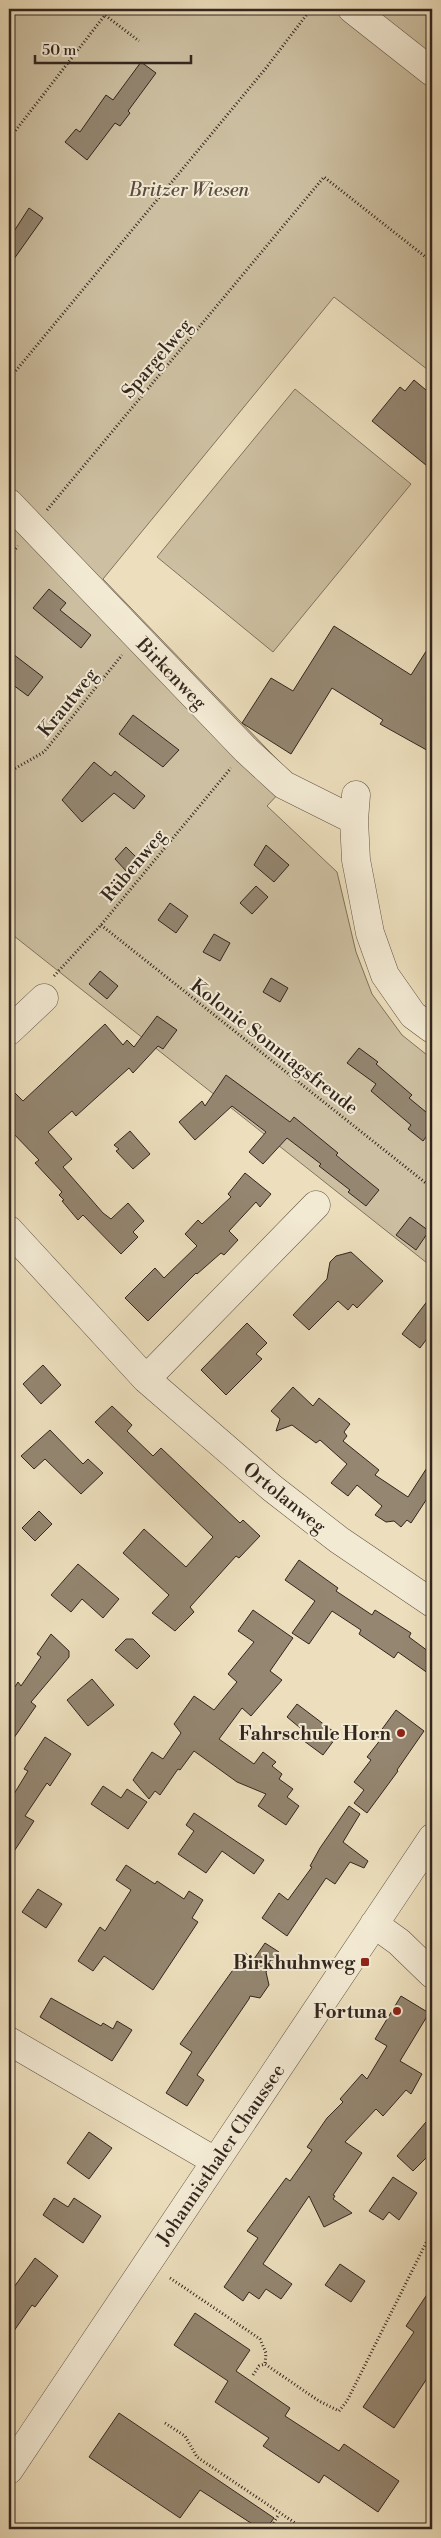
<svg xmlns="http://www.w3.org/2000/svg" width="441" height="2538" viewBox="0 0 441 2538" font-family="'Libre Bodoni',serif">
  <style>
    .green { fill: #cdc0a2; stroke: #807360 }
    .building { fill: #948671; stroke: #33261f }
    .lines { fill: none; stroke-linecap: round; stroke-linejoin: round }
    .minor-casing { stroke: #625446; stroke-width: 29 }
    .path { stroke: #33261f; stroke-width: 3; stroke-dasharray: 1 2.5; stroke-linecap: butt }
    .minor { stroke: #f3ead4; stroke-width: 28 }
    .poi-dot { fill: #8f2418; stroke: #f3ead4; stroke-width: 2 }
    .labels { text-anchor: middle; stroke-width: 4; stroke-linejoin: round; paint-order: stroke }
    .park-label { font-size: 19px; font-style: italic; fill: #5a4c40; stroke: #f3ead4 }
    .street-label { font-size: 19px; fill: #33261f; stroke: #f3ead4 }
    .poi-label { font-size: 19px; font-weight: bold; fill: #33261f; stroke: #f3ead4; text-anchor: end }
  </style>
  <rect width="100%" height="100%" fill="#eddfbd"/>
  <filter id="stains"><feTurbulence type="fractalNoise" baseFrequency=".004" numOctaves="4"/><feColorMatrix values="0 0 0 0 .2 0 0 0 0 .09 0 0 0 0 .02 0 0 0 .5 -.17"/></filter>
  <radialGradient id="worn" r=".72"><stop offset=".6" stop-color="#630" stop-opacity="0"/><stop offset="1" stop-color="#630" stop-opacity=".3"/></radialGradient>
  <path class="green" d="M9,9H339L432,83V373L334,297L103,579L294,777L267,806L337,872L356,952L372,994L402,1035L432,1059V1267L9,932Z
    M370,9H432V60Z
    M295,389L411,484L273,652L157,557Z"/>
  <path class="building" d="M141,62L156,73L128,111L130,113L120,126L115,123L87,160L65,142L76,129L80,132L106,95L113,100Z
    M29,208L43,218L9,266V239Z
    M414,380L432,395V470L372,421L400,387L405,391Z
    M49,589L66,603L60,610L91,635L81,648L33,608Z
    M334,626L411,675L432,642V753L380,724L383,720L332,688L291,754L242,723L271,678L293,691Z
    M9,651L43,677L28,696L9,682Z
    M133,715L179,750L163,767L119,734Z
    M94,762L111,776L115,771L145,796L134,809L114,793L82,822L62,800Z
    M266,845L289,865L274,882L254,865Z
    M126,847L139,860L127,872L115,859Z
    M256,886L268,897L252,914L240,903Z
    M170,903L188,916L176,933L158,920Z
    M214,934L230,943L220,961L203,952Z
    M100,971L118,986L107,999L89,984Z
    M271,978L288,988L280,1002L263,992Z
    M157,1016L177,1030L163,1049L158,1046L133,1073L129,1068L76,1116L72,1111L48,1132L72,1159L63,1167L103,1213L111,1219L128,1203L144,1221L133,1232L138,1237L121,1254L83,1215L78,1220L62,1201L64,1200L59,1195L62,1192L35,1163L39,1160L9,1129V1087L23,1101L105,1024L123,1045L127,1040L134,1047Z
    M359,1048L378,1062L376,1064L412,1095L409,1098L432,1117V1129L423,1141L408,1129L411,1125L371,1091L376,1084L347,1063Z
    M226,1075L290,1122L294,1117L338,1153L336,1155L348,1165L379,1190L366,1206L348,1192L350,1190L319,1166L321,1164L287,1138L263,1164L249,1152L266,1132L232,1106L195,1140L179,1122L202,1101L205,1106Z
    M130,1131L150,1154L133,1169L116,1151L119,1149L114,1145Z
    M245,1173L271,1194L260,1207L256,1202L229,1231L238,1240L224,1255L221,1253L197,1274L196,1273L148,1321L125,1298L155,1268L164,1278L197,1246L185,1234L198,1220L202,1224L231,1197L228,1194Z
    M410,1217L429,1231L416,1250L396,1235Z
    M351,1252L383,1281L357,1308L353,1304L348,1310L338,1301L309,1330L293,1315L327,1279L330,1262L336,1256Z
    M432,1295V1332L420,1348L402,1334Z
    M247,1323L267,1343L256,1354L262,1359L226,1395L201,1370Z
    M43,1365L61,1385L41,1404L23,1384Z
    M293,1387L313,1406L319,1398L350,1424L344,1432L347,1436L343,1441L379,1470L375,1475L408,1497L432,1460V1491L411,1523L407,1520L401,1527L394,1521L386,1522L375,1515L382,1506L357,1485L348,1496L331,1483L347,1464L320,1440L316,1443L292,1425L276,1431L280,1419L271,1411Z
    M112,1406L132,1425L127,1431L153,1456L161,1448L240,1523L243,1520L260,1536L239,1558L236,1556L190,1607L194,1612L175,1631L152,1613L169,1595L123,1553L144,1529L186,1567L213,1537L95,1422Z
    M50,1430L83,1464L88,1459L103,1473L81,1494L45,1459L34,1469L21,1456Z
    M39,1511L52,1524L35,1541L22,1528Z
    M299,1560L338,1588L336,1591L372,1615L375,1610L411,1633L409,1637L432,1654V1676L398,1652L394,1658L359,1634L361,1630L332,1611L309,1644L292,1633L315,1601L285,1580Z
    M78,1564L119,1599L103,1618L82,1599L71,1612L51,1595Z
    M253,1610L293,1638L270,1671L282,1680L251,1716L242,1708L219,1739L254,1764L263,1752L276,1762L272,1766L282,1774L279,1779L293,1789L287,1797L299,1806L286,1825L258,1806L266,1794L237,1782L194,1751L180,1770L178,1769L160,1795L155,1791L149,1799L133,1780L152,1752L163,1759L181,1733L174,1724L194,1696L214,1710L237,1682L228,1674L254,1642L238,1631Z
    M51,1634L69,1651V1657L31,1702L36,1706L9,1745V1696L18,1682L21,1686L41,1657L37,1654Z
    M126,1639H133L150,1656L137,1669L115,1650Z
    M92,1679L114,1705L88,1726L67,1700Z
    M297,1704L338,1735L323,1755L300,1738L305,1732L287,1717Z
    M396,1710L424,1731L397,1770L398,1771L367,1813L354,1803L364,1790L354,1782L371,1760L367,1757L381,1739L377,1736Z
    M45,1737L71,1754L50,1786L47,1783L25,1816L34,1821L9,1859V1802L28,1771L24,1769Z
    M103,1786L121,1798L127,1789L147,1802L128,1829L91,1804Z
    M349,1806L360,1814L343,1842L368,1861L364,1868L350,1862L335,1884L326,1878L287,1936L262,1918L279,1893L288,1900L312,1867L310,1866L320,1848Z
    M194,1813L264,1860L254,1874L222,1851L206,1873L178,1854L194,1831L186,1825Z
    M126,1865L155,1884L157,1881L184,1899L189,1891L203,1900L192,1918L198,1922L153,1990L104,1956L93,1971L78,1961L100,1927L105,1931L131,1890L116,1880Z
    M38,1889L62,1904L46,1928L22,1912Z
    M265,1943L279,1952L266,1972L269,1985L260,1998L250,1996L249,1999L197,2075L204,2080L187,2106L166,2093L192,2052L180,2044L245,1953L254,1959Z
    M401,1996L429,2013L400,2061L422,2074L411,2094L406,2090L383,2116L376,2109L345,2142L362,2153L333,2195L335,2196L333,2199L352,2213L324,2227L309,2196L263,2264L292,2284L281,2299L266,2289L259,2299L249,2292L243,2301L224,2287L258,2238L247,2231L286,2178L290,2181L312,2150L307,2147L327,2118L343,2102L340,2099L362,2074L367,2079L387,2046L375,2039Z
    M51,1998L101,2026L103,2023L113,2029L117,2021L132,2030L112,2061L40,2017Z
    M432,2115V2152L413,2171L397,2156Z
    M89,2132L112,2148L89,2179L67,2163Z
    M393,2177L417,2193L399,2220L389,2212L383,2220L369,2211Z
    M54,2198L68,2207L74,2198L101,2216L83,2243L43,2215Z
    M35,2258L58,2276L35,2307L32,2305L9,2338V2294Z
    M340,2264L365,2281L351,2302L325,2285Z
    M432,2287V2371L394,2428L363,2407L414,2332L406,2326Z
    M195,2313L250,2350L236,2371L290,2408L285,2416L339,2451L344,2444L399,2481L378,2512L324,2475L319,2483L263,2446L269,2438L215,2402L228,2381L174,2345Z
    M119,2413L274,2518L266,2529H260L200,2490L180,2518L89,2457Z"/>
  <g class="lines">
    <g class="minor-casing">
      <path id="minor" d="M352,9L432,72
        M9,503L246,750L284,785L354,820
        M356,795L354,820L356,860L370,933L385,975L413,1015L432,1029
        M9,1031L44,998
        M9,1230L146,1379L272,1488L339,1540L432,1603
        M146,1379L316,1205
        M374,1924L399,1942L432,1974
        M9,2041L215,2161
        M9,2470L432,1838"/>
    </g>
    <path class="path" d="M97,9L139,41
      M9,139L105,15
      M9,379L266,68L311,9
      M47,510L324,177L432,262
      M9,557L18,546
      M9,772L44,752L122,655
      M101,925L432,1188
      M54,976L101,925L231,768
      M170,2278L260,2339L266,2353L265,2364
      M253,2375L259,2366L265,2364L319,2401L339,2411L347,2401L432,2231
      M165,2423L185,2436L197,2457L304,2529
      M270,2529L279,2514"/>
    <use href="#minor" class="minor"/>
  </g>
  <g class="poi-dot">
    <circle cx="401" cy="1733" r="5"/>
    <rect x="360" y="1957" width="10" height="10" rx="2.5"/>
    <circle cx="397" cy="2011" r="5"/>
  </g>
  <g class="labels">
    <g class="park-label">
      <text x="189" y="196">Britzer Wiesen</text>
    </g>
    <g class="street-label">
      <text transform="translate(156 358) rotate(-50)" y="7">Spargelweg</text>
      <text transform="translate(172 673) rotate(46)" y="7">Birkenweg</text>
      <text transform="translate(67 702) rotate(-51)" y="7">Krautweg</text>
      <text transform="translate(133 865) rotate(-50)" y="7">Rübenweg</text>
      <text transform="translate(275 1046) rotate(38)" y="7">Kolonie Sonntagsfreude</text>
      <text transform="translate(285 1497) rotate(39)" y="7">Ortolanweg</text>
      <text transform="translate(220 2154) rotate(-56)" y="7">Johannisthaler Chaussee</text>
    </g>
    <g class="poi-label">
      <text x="391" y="1740">Fahrschule Horn</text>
      <text x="355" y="1969">Birkhuhnweg</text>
      <text x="387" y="2018">Fortuna</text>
    </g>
  </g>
  <rect width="441" height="2538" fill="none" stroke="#eddfbd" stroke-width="30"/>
  <rect x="10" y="10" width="421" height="2518" fill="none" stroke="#33261f" stroke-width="2.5"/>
  <rect x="15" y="15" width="411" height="2508" fill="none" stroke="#33261f"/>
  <path d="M35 55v8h156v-8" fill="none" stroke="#33261f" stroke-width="2.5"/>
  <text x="42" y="55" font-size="15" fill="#33261f" stroke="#f3ead4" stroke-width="4" paint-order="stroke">50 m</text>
  <rect width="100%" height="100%" filter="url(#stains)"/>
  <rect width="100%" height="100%" fill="url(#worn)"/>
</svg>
